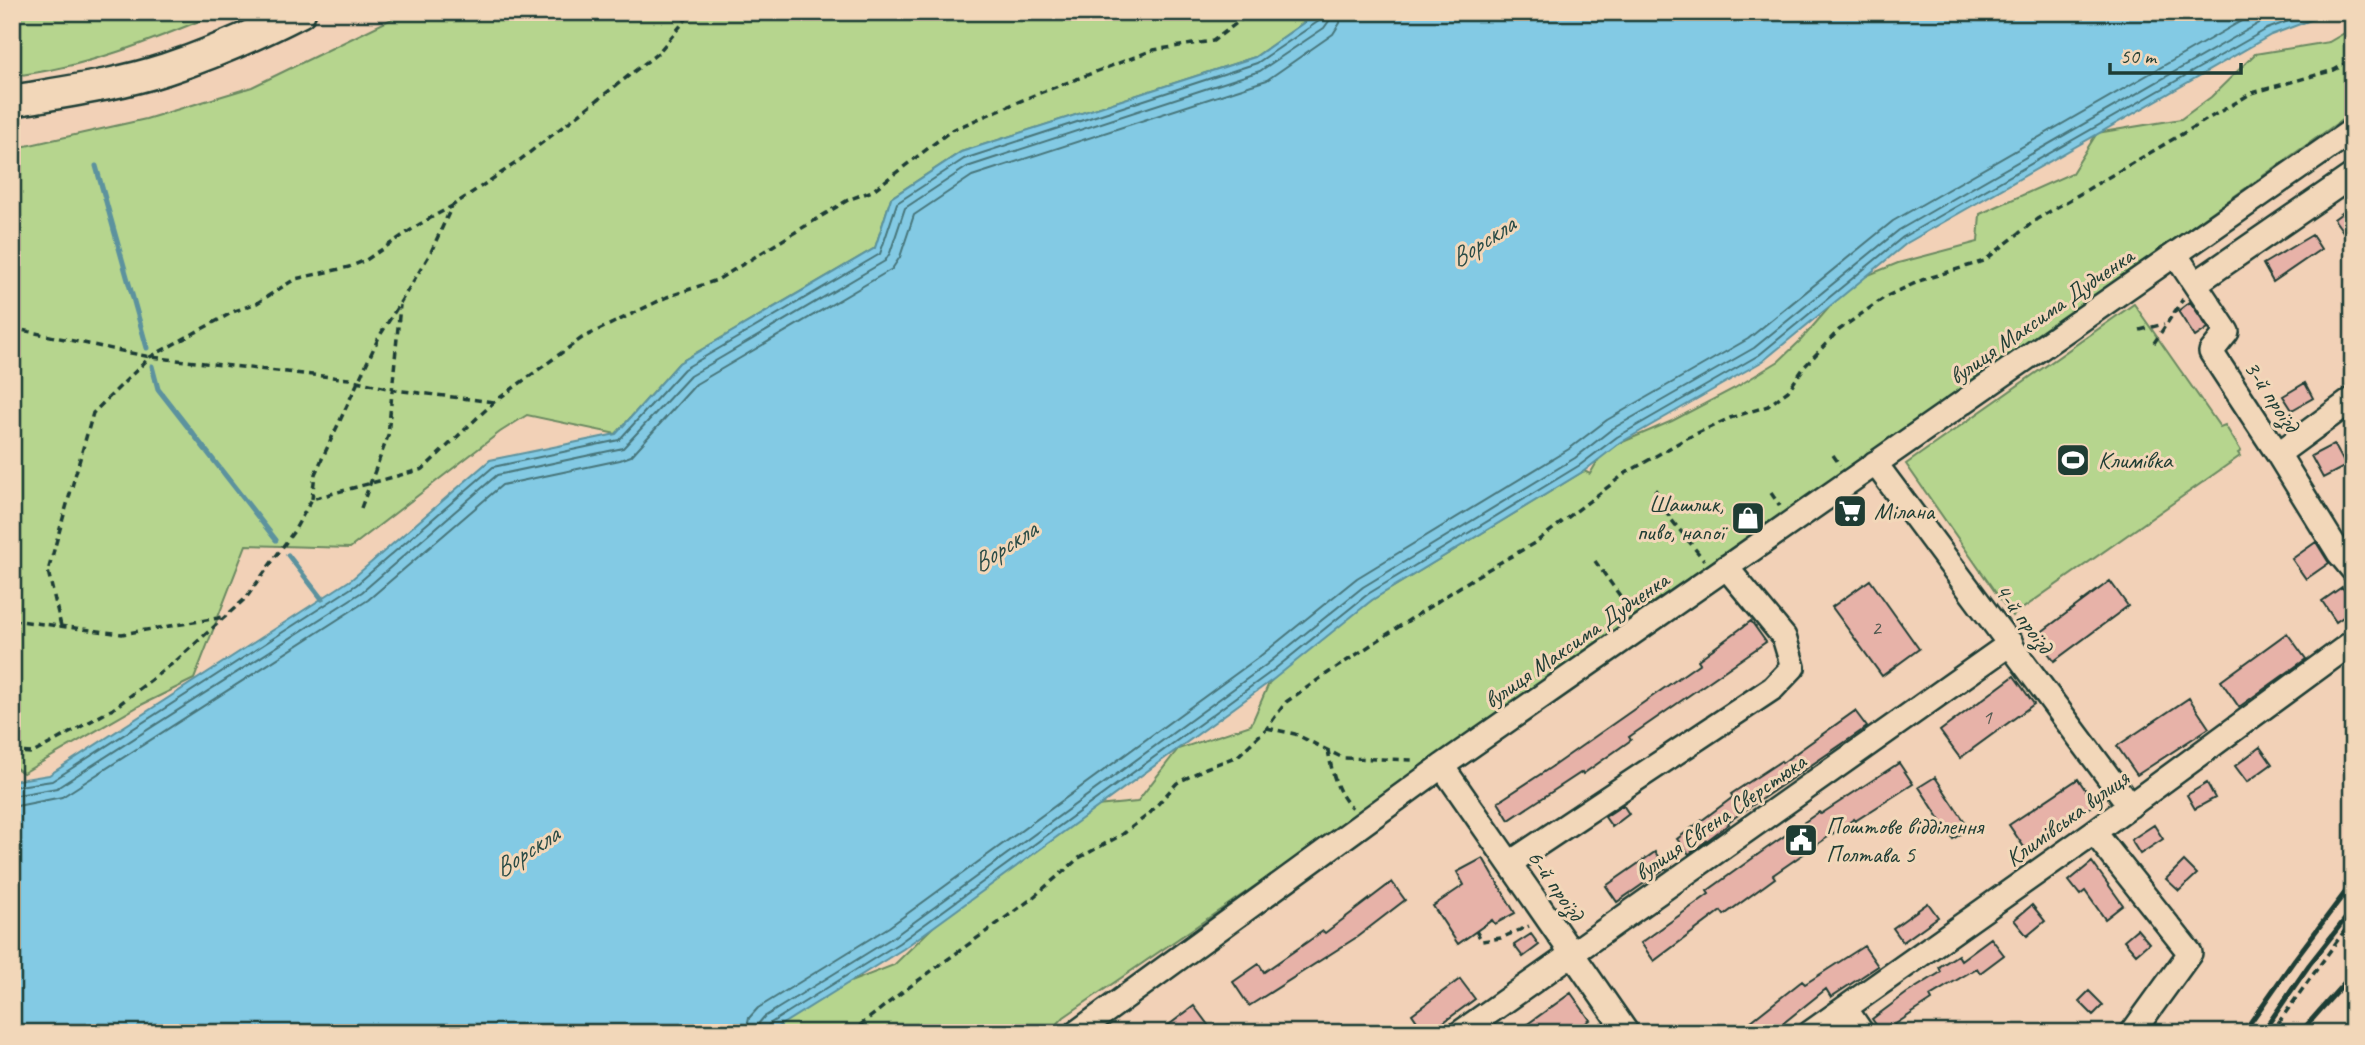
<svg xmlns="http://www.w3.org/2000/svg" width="2365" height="1045" viewBox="0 0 2365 1045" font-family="Caveat,sans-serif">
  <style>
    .green { fill: #b6d58e; stroke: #6a8961; stroke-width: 2 }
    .water { fill: #83cae4; stroke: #5b929e; stroke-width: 2 }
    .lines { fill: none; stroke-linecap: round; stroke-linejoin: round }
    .shore { stroke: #47757a; stroke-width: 2 }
    .stream { stroke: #5b929e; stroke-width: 5 }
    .building { fill: #e7b2a8; stroke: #1f3d34; stroke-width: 2 }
    .minor-casing { stroke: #1f3d34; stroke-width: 28 }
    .major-casing { stroke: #1f3d34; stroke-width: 35 }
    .path { stroke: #1f3d34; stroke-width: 3.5; stroke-dasharray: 7 5; stroke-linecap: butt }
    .minor { stroke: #f2d7b9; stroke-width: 23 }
    .major { stroke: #f2d7b9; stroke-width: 30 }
    .rail { stroke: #1f3d34; stroke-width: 5 }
    .labels { text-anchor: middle; stroke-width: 6; stroke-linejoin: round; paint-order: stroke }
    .number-label { font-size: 21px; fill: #515a51 }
    .street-label { font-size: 24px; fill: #1f3d34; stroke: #f2d7b9 }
    .poi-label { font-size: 24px; fill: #1f3d34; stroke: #f2d7b9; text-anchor: start }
    .water-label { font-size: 26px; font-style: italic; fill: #294b46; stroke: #f2d7b9 }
  </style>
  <rect width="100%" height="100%" fill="#f2d1b7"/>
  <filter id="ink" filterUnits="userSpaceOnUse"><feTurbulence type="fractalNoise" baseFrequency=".0143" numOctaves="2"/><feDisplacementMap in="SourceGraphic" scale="14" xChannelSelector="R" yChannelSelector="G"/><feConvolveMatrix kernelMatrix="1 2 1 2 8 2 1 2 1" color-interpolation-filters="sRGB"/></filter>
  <g filter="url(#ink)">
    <path class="green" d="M12,12H221C154,40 85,68 12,76Z
      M406,12H1319L1255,57L961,152L891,198L875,248L679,363L616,434L527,415L500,432L350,548L246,545L194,679L139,706L23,773L12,765V149L146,119L252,87Z
      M2353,28V112L1942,404L1626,621L1318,843L1064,1017L1049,1033H764L809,998L894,965L973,888L1086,807L1137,802L1178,749L1251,725L1269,683L1301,653L1372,600L1584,471L1590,474L1604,450L1672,421L1735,388L1779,361L1801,340L1851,282L1898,263L1978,242L1980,214L2072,173L2097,133L2181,119L2211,97L2255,54L2329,42Z
      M2134,304L2220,427L2225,425L2241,451L2238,453L2240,456L2012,616L1906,464Z"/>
    <path class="water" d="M1319,12H2332L2271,35L1907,243L1763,361L1620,443L1584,471L1372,600L1275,678L903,949L768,1033H12V781L49,775L352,579L490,460L616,434L679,363L875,248L891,198L961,152L1255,57Z"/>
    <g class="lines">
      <path class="shore" d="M12,787L52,781L356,585L493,467L619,440L684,369L880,254L897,203L964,159L1257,63L1319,21L1322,12
        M12,796L57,788L362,592L497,475L623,448L690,376L885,261L890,253L905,208L967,167L1260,71L1324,28L1329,21L1331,12
        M12,807L62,797L368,600L502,485L620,460L631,456L696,384L892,269L900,257L914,215L972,176L1267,80L1333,34L1340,23L1341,12
        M746,1033L749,1018L758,1008L889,927L1259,657L1357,578L1569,449L1607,420L1748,339L1893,221L2257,12
        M757,1033L759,1023L764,1017L895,936L1266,665L1363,587L1575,458L1612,429L1754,348L1899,230L2263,21L2287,12
        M766,1033L769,1024L899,943L1271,672L1368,594L1580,465L1617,437L1759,355L1903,237L2267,29L2313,12"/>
      <path class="stream" d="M96,166L147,348
        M152,366L158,389L276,540
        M288,555L322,599"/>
    </g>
    <path class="building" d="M2353,205V227L2344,233L2334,219Z
      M2312,235L2321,249L2273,282L2263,264Z
      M2190,302L2208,328L2195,337L2178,311Z
      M2305,383L2313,398L2292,410L2283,396Z
      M2334,444L2346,466L2323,478L2311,456Z
      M2316,542L2329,563L2306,579L2292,559Z
      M1870,580L1919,649L1882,676L1832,607Z
      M2110,581L2128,606L2054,661L2036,636Z
      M2342,587L2353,603V610L2336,622L2322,601Z
      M1751,621L1766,642L1629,737L1631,740L1583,774L1582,772L1509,820L1498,802L1553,766L1700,663L1698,660Z
      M2287,633L2306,659L2239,707L2221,681Z
      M2014,676L2034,704L1960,758L1940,731Z
      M2189,698L2209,728L2137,775L2117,746Z
      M1855,711L1867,727L1728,822L1729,824L1689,854L1677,839L1733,797L1731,794L1781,761L1782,763Z
      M2260,747L2272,764L2247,782L2235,766Z
      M1899,763L1913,784L1855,821L1854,819L1773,875L1775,878L1724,915L1721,911L1654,961L1641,943L1709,894L1707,891L1767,848L1819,812L1821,814Z
      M1935,777L1969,828L1953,839L1919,787Z
      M2078,779L2095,804L2026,850L2009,825Z
      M2207,783L2215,798L2195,809L2187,795Z
      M1623,805L1629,814L1612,827L1605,817Z
      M2154,825L2163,839L2140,854L2131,840Z
      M1655,852L1666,868L1617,902L1606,886Z
      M1483,858L1515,913L1495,924L1492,920L1458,944L1433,906L1464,885L1457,872Z
      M2184,861L2197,874L2179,891L2166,879Z
      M2092,862L2123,905L2105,919L2085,891L2080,895L2069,881Z
      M1392,882L1405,900L1357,937L1249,1006L1233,982L1259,964L1264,972L1323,931L1325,933Z
      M1928,903L1938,917L1903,942L1893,928Z
      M2032,905L2045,921L2027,936L2014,920Z
      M2137,929L2149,943L2136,954L2124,940Z
      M1531,934L1539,945L1523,957L1514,945Z
      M1991,938L2004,955L1980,973L1977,968L1930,996L1932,1000L1882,1033L1872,1019L1907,993L1941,972L1939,967L1958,955L1961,960Z
      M1864,946L1878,966L1831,997L1826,989L1771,1033H1736L1802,981L1805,984Z
      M1460,979L1475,999L1429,1033H1425L1412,1014Z
      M2089,991L2103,1005L2093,1015L2079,1001Z
      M1571,993L1590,1020L1572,1033H1515Z
      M1194,1006L1214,1033H1158Z"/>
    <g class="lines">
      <g class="minor-casing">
        <path id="minor" d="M2175,254L2227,332L2211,352L2278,454L2339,553L2353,570
          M2195,284L2353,175
          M2278,454L2353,399
          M1875,463L2130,806
          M1442,766L1627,1033
          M2094,832L2190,953L2132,1033
          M1511,865L1519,857L1773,688L1793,667L1784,637L1726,567
          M1845,1008L1862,1033
          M1076,1033L1442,766L2353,130
          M1460,1033L2011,643
          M1810,1033L2094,832L2353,642"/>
      </g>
      <g class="major-casing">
        <path id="major" d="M12,101C63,92 117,85 166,69C212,54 257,34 300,12"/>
      </g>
      <path class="path" d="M12,328L150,357L349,379L395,390L494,402
        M2140,330L2164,324
        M2154,343L2183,299
        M1833,455L1840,465
        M1655,489L1670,518L1704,560
        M1771,493L1780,506
        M312,499L315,474L379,337L430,254L452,206L516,163L658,53L692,12
        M361,508L388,436L400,305
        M1595,561L1631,611
        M12,620L122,634L224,617
        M61,626L48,571L93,413L150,357L235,311L257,303L295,279L349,267L366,260L420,224L452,206
        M1267,728L1295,734L1343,758L1416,760
        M1328,750C1332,772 1336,792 1352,808
        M12,752L33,753L113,709L177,660L246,598L294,531L312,499L423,469L494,402L582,338L667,297L717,280L848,200L872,191L952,130L1037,94L1153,50L1213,41L1251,12
        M1476,931L1482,941L1501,938L1529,926
        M850,1033L901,993L1030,900L1079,858L1123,834L1149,814L1177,783L1206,768L1238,756L1267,728L1286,702L1325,675L1475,577L1536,542L1626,473L1687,438L1730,418L1768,406L1788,391L1805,366L1839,330L1885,297L1922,280L1984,261L2037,219L2252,93L2334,70L2353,60
        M2271,1033L2353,919"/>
      <use href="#minor" class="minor"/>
      <use href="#major" class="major"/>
      <path class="rail" d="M2243,1033L2295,959L2353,882
        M2262,1033L2309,965L2353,909
        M2300,1033L2353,973
        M2340,1033L2353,1018"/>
    </g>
  </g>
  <defs>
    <g id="stadium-square" transform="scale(1.75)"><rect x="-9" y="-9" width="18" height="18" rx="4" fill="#1f3d34" stroke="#f2d7b9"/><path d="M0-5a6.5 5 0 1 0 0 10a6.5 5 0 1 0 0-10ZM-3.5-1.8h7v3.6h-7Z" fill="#fff"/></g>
    <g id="supermarket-square" transform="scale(1.75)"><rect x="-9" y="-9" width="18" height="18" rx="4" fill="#1f3d34" stroke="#f2d7b9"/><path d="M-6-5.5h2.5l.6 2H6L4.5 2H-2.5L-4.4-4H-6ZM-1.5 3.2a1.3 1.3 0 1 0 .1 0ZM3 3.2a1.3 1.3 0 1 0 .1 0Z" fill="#fff"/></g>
    <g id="shop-square" transform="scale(1.75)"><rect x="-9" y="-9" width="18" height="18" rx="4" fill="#1f3d34" stroke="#f2d7b9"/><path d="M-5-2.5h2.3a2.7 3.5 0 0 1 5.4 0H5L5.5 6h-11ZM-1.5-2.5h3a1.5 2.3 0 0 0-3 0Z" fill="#fff"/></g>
    <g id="civic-square" transform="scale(1.75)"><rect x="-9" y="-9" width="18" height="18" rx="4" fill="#1f3d34" stroke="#f2d7b9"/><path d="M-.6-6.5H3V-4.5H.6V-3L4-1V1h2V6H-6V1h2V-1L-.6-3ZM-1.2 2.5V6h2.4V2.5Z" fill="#fff"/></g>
  </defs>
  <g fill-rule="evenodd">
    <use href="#stadium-square" x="2073" y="460"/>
    <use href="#supermarket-square" x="1850" y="511"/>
    <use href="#shop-square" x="1748" y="518"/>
    <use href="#civic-square" x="1801" y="840"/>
  </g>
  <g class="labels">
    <g class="number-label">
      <text x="1876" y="635">2</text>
      <text x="1987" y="724">1</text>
    </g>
    <g class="street-label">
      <text transform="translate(2041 316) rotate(-35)" y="8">вулиця Максима Дудченка</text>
      <text transform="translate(2272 396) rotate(56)" y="8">3-й проїзд</text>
      <text transform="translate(2024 618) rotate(53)" y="8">4-й проїзд</text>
      <text transform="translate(1576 640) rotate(-35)" y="8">вулиця Максима Дудченка</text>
      <text transform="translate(1720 817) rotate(-35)" y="8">вулиця Євгена Сверстюка</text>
      <text transform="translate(2067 818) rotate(-36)" y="8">Климівська вулиця</text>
      <text transform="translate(1556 885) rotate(55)" y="8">6-й проїзд</text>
    </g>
    <g class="poi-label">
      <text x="2098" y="468">Климівка</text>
      <text x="1724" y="512" text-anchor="end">Шашлик,<tspan x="1724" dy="28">пиво, напої</tspan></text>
      <text x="1874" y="519">Мілана</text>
      <text x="1826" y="834">Поштове відділення<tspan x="1826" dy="28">Полтава 5</tspan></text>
    </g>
    <g class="water-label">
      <text transform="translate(1482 241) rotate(-33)" y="9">Ворскла</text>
      <text transform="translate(1004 546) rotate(-33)" y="9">Ворскла</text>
      <text transform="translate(526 851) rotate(-33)" y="9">Ворскла</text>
    </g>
  </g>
  <rect width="2365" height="1045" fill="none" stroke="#f2d7b9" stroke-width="42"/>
  <rect x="21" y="21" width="2323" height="1003" fill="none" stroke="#1f3d34" stroke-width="2.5" filter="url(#ink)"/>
  <path d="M2110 63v10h131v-10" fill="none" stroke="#1f3d34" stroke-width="3.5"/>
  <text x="2120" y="63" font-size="21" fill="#1f3d34" stroke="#f2d7b9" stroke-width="5" paint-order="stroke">50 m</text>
</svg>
